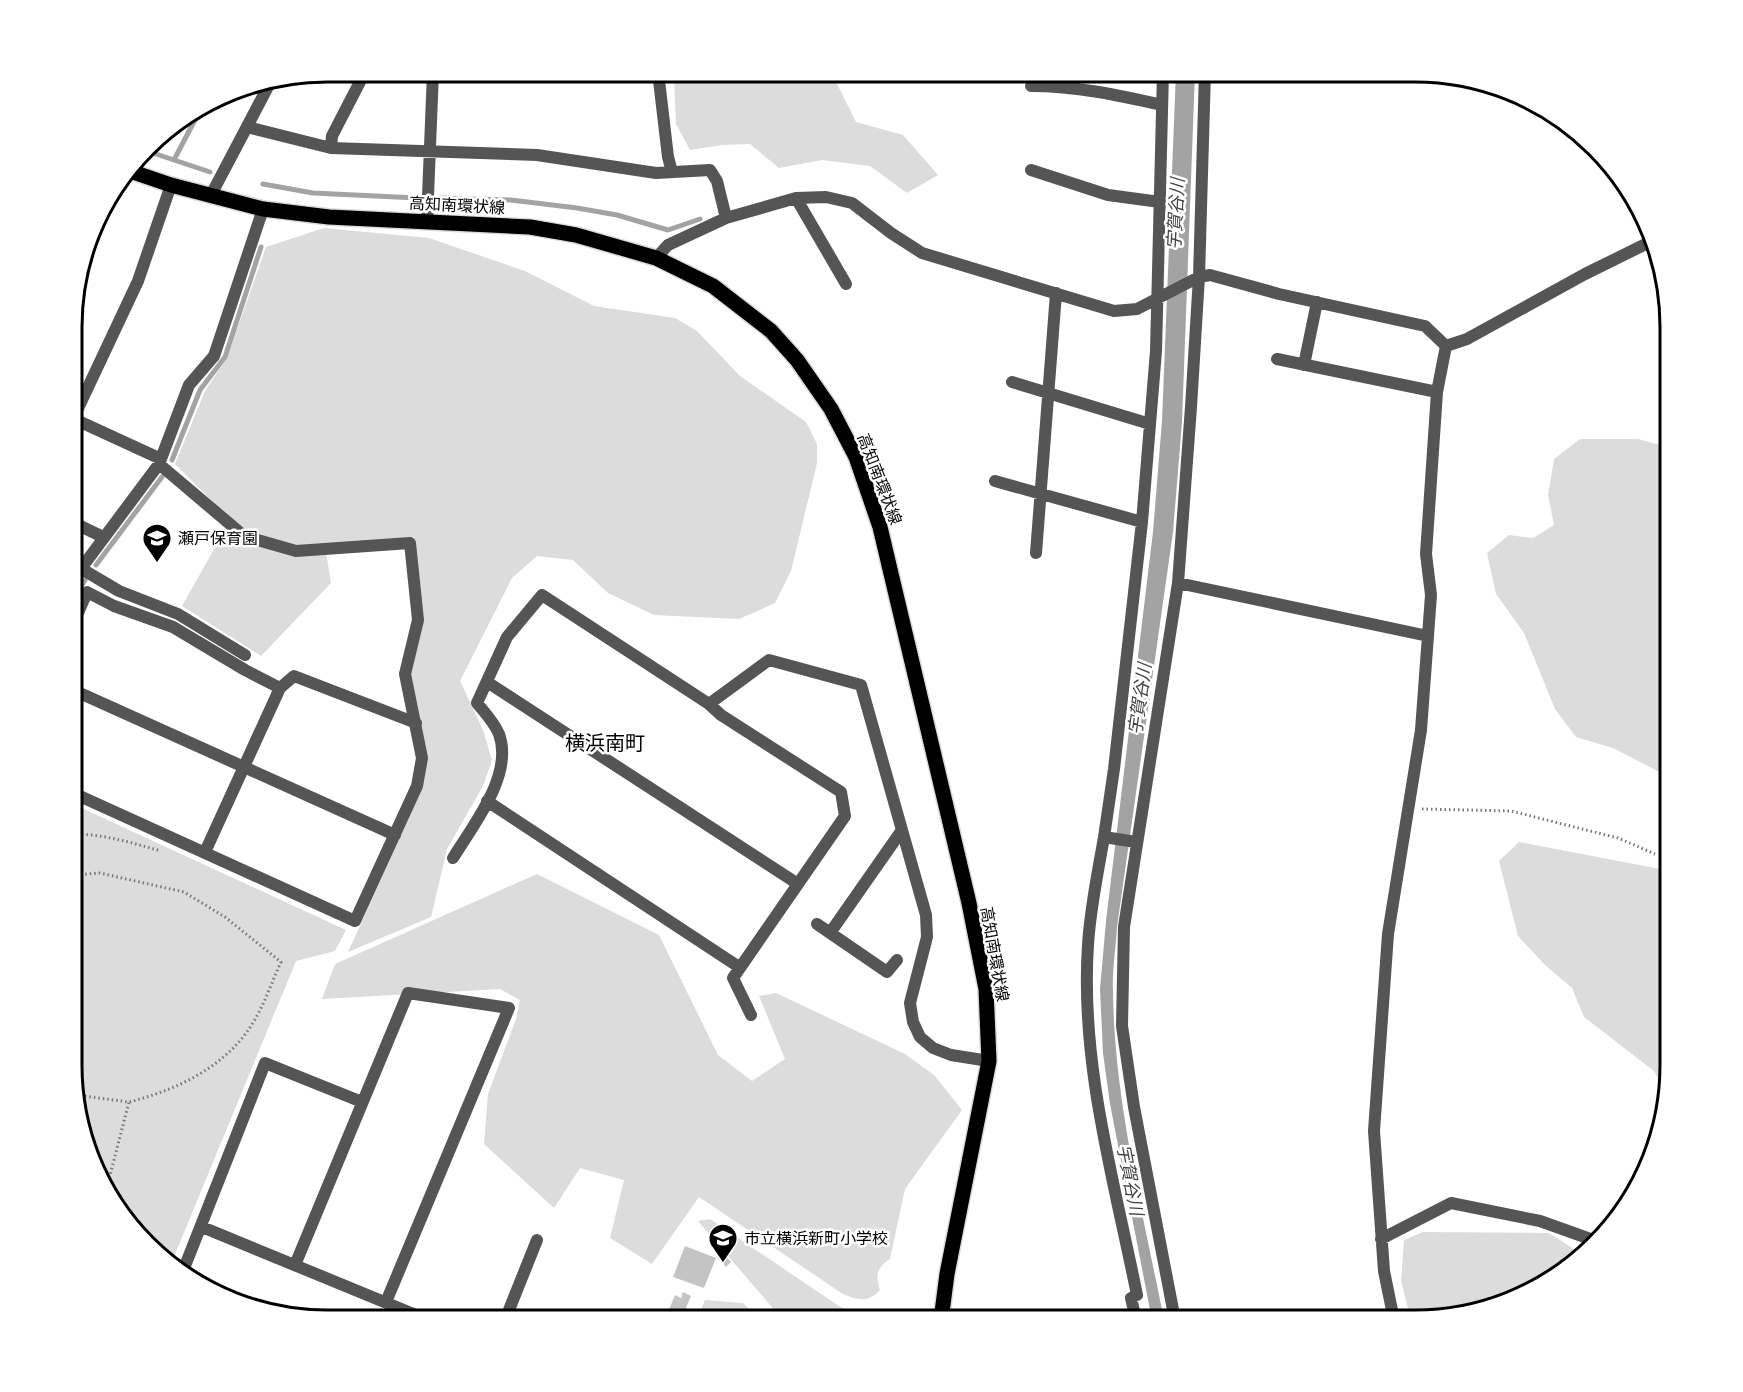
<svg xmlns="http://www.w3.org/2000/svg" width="1743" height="1392" viewBox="0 0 1743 1392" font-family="'Open Sans','Noto Sans JP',sans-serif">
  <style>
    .green { fill: #dcdcdc }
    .water { fill: #a3a3a3 }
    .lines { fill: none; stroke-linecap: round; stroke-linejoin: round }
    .stream { stroke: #a3a3a3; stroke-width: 5 }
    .building { fill: #c4c4c4 }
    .primary-casing { stroke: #dbdbdb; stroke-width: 18 }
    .path { stroke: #777; stroke-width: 3; stroke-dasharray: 1.5 3; stroke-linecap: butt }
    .minor { stroke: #555; stroke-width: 12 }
    .primary { stroke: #000; stroke-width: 15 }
    .labels { text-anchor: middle; stroke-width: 5; stroke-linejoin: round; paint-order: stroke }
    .street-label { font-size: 16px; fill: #000; stroke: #fff }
    .poi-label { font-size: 16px; fill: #000; stroke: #fff; text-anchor: start }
    .water-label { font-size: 18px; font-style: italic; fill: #444; stroke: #fff }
    .quarter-label { font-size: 20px; fill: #000; stroke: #fff }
    .rim { fill: none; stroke: #000; stroke-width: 3 }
  </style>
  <rect width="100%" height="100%" fill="#fff"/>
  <path class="green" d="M676,72H831L856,122L903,135L938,175L907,193L870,166L822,160L779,168L750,144L722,145L690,150L676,124L674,76Z
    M324,228L429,238L525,271L594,306L675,318L697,331L740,376L806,422L817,444V463L791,571L775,603L739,619L654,615L608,593L573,560L537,556L512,578L460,681L483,730L492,760L483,786L447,849L431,917L348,952L422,789L409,674L418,570L414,537L296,548L245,534L175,464L205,391L227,358L266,247Z
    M1580,439H1638L1671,448V778L1613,748L1576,737L1555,709L1524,633L1496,594L1487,553L1509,535L1533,538L1554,525L1548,495L1554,459Z
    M226,528L242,540L326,552L331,583L261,656L182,606Z
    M73,804L346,930L335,951L296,961L171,1264L159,1256L99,1178L73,1081Z
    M1519,842L1671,871L1670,1081L1667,1096L1654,1071L1584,1017L1572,988L1544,964L1518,936L1499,861Z
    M537,874L659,935L718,1055L752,1081L785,1059L759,996L776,993L905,1054L934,1075L962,1110L905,1189L890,1259C877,1267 875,1276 880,1290C869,1303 857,1300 843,1294L699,1197L652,1264L610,1238L624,1180L580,1168L554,1208L484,1144L488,1094L516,1019L520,1000L500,989L322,999L335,964Z
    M710,1219L839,1306C849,1311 863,1315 874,1309L885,1315L887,1320H783L698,1221Z
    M1423,1232L1549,1233L1580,1253L1513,1300L1411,1320L1401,1281L1404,1240Z
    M705,1300L743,1303L760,1320H697Z"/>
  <path class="water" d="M1176,72H1195L1182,422L1173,532L1117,927C1116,948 1112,969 1113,991C1114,1101 1143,1212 1164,1320H1152L1110,1104L1103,1053L1100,989L1106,921L1153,532L1162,421Z"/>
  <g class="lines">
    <path class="stream" d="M147,151L210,172
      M174,160L199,112
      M263,184L313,193L417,198
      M440,198L511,200L577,208L617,215L668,230L700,219
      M172,460L200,390L225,357L261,247
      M96,565L162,477
      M74,599L85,580"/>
  </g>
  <path class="building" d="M685,1246L716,1258L704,1288L673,1277Z
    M722,1252L731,1262L726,1267L716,1256Z
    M683,1292L691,1296L681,1320H671L666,1317L675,1295L681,1298Z"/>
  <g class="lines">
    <g class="primary-casing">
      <path id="primary" d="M130,171L171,185L263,209L329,217L530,227L576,235L656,258L713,286L771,331L797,360L831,409L856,457L880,527L969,903L986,989L989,1061L947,1274L941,1320"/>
    </g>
    <path class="path" d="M1422,809L1511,811L1618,838L1655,854
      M73,834C104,834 132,843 161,851
      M73,878L76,875L100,873L184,892L225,917L281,962C272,981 265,1003 254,1021C228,1066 177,1090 129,1102
      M76,1095L129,1102L108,1183L115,1199
      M99,1178L108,1183"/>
    <path class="minor" d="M658,72L668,157L672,172
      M1287,72L1451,77
      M1031,86C1076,86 1118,95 1162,105
      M247,127L331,148L537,155L656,173L710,170L717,181L726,218
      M331,148L332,136L365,72
      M1031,170L1108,195L1160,202
      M211,195L271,81
      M796,198L846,284
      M427,221L433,72
      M656,258L668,245L726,218L796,198L826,197L852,203L891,233L922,253L1114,311L1137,309L1199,277L1210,275L1279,294L1425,326L1446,346
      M1446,346L1467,339L1585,274L1654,240
      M1277,359L1437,392
      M1304,365L1317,302
      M1012,382L1150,424
      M74,417L138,281L171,185
      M74,419L161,459
      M995,481L1142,522
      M74,523L103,537
      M1036,553L1056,293
      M80,568L119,591L178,614L245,655
      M74,578L159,464L189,385L214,356L263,209
      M1178,583L1428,636
      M74,622L87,592L114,606L173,627L245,670L280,688L205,852
      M487,682L798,884
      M280,688L294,676L416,723
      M73,690L395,835
      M709,704L769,660L861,685L926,915L927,937L910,1003L913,1022L920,1037L933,1048L951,1055L989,1061
      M73,793L355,921L417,786L422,758L405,674L418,620L410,543L296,551L244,536L159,464
      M487,801L739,967
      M1104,837C1098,872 1090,909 1088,945C1080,1063 1114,1180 1137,1295L1131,1298L1136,1320
      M1136,842L1104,837L1114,769L1142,522L1156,351L1163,72
      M453,858C473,825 514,775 499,734C494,722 485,713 477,703L507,637L542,595L709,704L721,715L841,792L845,816L733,978L751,1015
      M817,924L887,972L897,960
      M830,933L902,830
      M202,1227L428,1320
      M1381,1239L1451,1203L1540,1221L1596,1241
      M295,1265L408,993L509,1008L386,1302
      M183,1271L265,1063L362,1102
      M505,1320L537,1240
      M1175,1320L1134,1107L1122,1026L1124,927L1178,583L1191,407L1199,277L1205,72
      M1394,1320L1384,1271L1374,1131L1388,934L1421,730L1431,595L1426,554L1437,392L1446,346"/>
    <use href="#primary" class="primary"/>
  </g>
  <defs>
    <g id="school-pin" transform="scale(1.5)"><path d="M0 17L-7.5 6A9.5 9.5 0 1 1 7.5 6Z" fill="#000" stroke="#fff"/><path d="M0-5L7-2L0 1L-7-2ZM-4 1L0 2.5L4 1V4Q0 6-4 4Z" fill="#fff"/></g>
  </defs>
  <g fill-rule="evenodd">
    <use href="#school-pin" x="157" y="538"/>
    <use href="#school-pin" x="723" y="1238"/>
  </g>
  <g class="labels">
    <g class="street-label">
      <text transform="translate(457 205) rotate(3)" y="6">高知南環状線</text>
      <text transform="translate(880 479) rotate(69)" y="6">高知南環状線</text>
      <text transform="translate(995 954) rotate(80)" y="6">高知南環状線</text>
    </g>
    <g class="poi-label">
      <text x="178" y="544">瀬戸保育園</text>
      <text x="744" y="1244">市立横浜新町小学校</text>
    </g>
    <g class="water-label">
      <text transform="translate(1176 214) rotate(-87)" y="6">宇賀谷川</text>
      <text transform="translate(1140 699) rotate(-82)" y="6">宇賀谷川</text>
      <text transform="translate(1130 1180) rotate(79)" y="6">宇賀谷川</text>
    </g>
    <g class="quarter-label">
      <text x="605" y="750">横浜南町</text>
    </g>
  </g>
  <path d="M0 0H1743V1392H0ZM327 82H1415A245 245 0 0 1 1660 327V1065A245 245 0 0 1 1415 1310H327A245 245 0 0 1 82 1065V327A245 245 0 0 1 327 82Z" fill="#fff" fill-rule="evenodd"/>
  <path class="rim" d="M327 82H1415A245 245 0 0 1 1660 327V1065A245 245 0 0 1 1415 1310H327A245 245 0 0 1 82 1065V327A245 245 0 0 1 327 82Z"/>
</svg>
